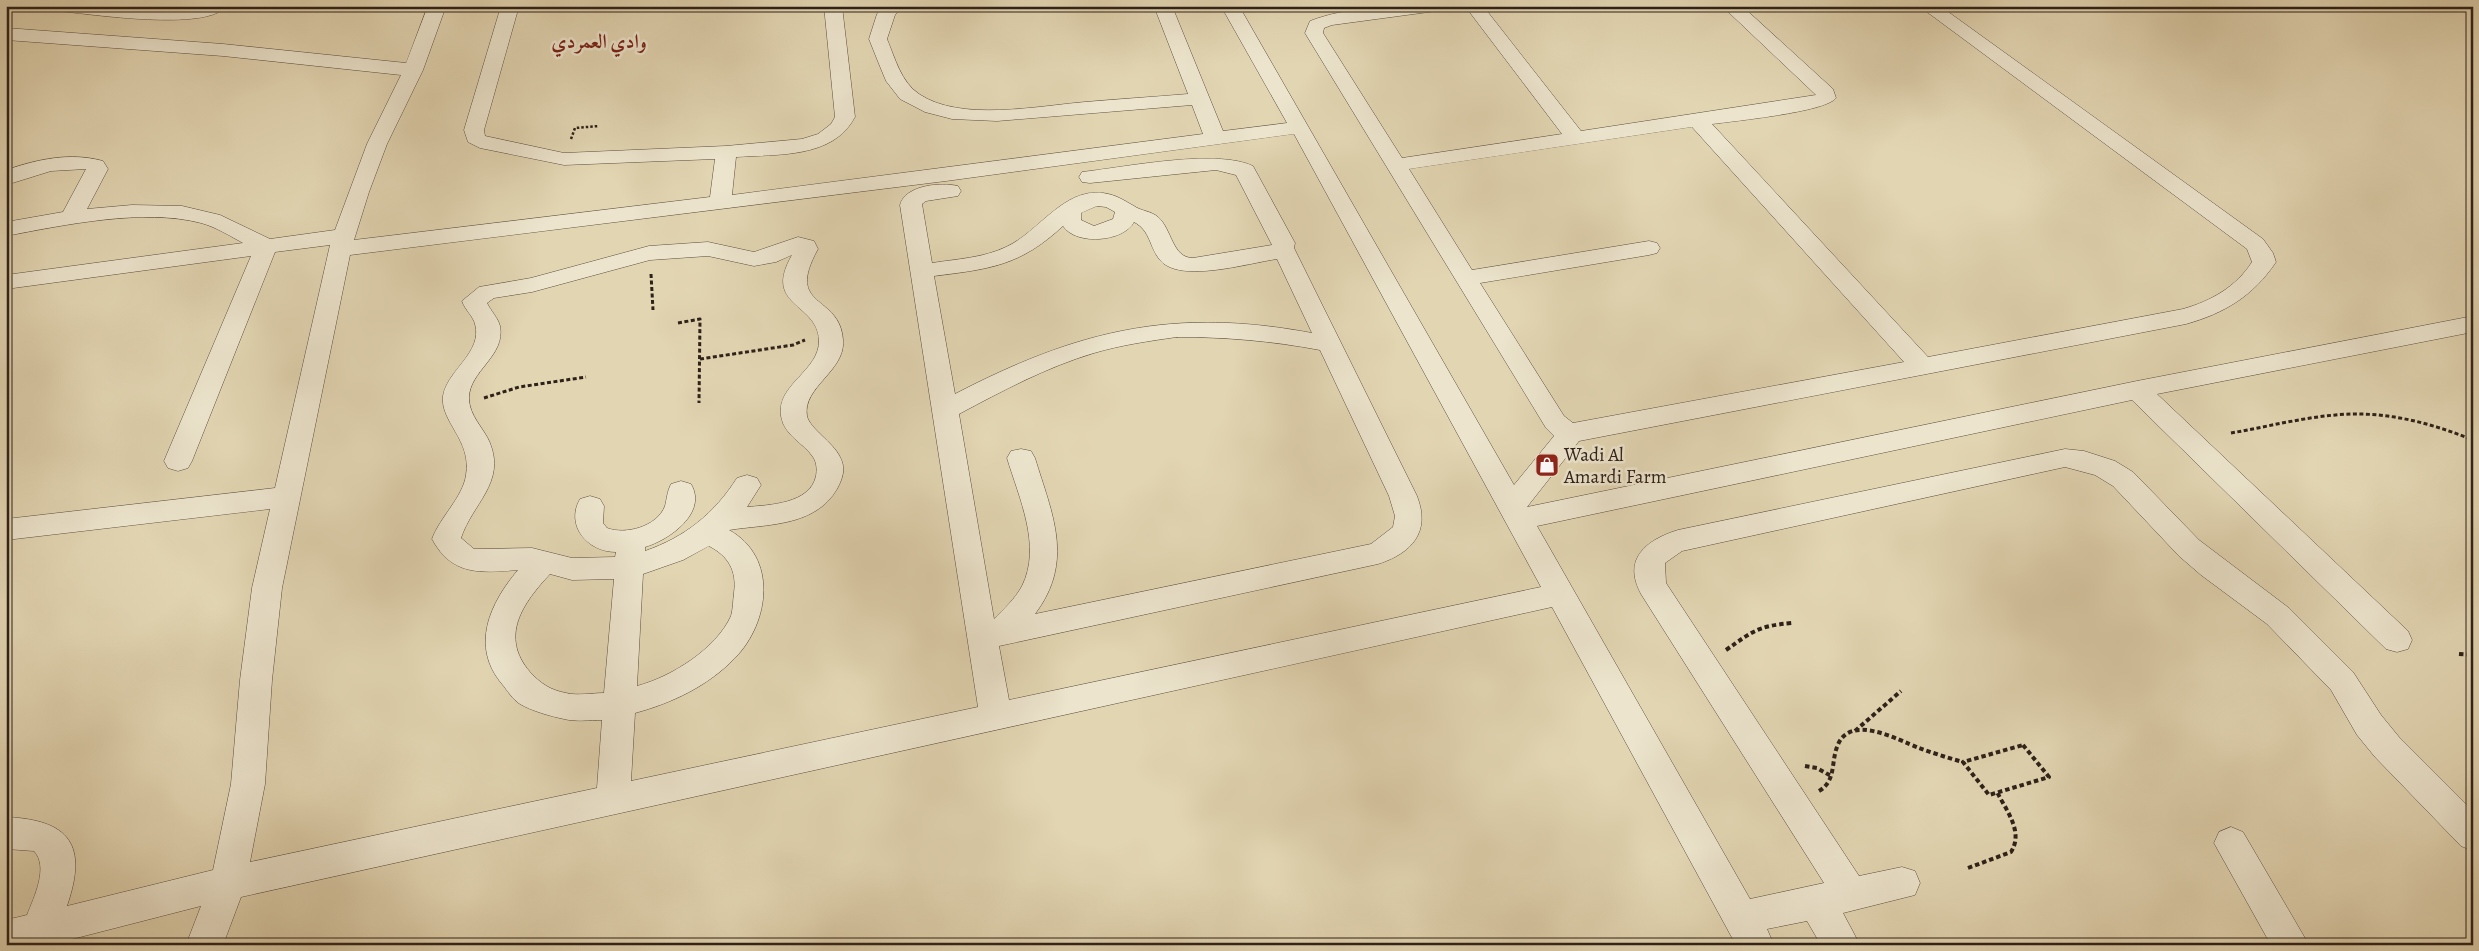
<svg xmlns="http://www.w3.org/2000/svg" width="2479" height="951" viewBox="0 0 2479 951" font-family="Alegreya,Amiri,serif">
  <style>
    .lines { fill: none; stroke-linecap: round; stroke-linejoin: round }
    .minor-casing { stroke: #5a4e3f; stroke-width: 1 }
    .path-far2 { stroke: #2d2119; stroke-width: 2.5; stroke-dasharray: 2.5 2; stroke-linecap: butt }
    .path-far1 { stroke: #2d2119; stroke-width: 3; stroke-dasharray: 4 2.5; stroke-linecap: butt }
    .path { stroke: #2d2119; stroke-width: 4; stroke-dasharray: 4.5 3; stroke-linecap: butt }
    .minor { fill: #ece4cd; fill-rule: evenodd }
    .labels { text-anchor: middle; stroke-width: 5; stroke-linejoin: round; paint-order: stroke }
    .poi-label { font-size: 19px; fill: #2d2119; stroke: #ece4cd; text-anchor: start }
    .far-district-label { font-size: 20px; font-weight: bold; fill: #7a1f14; stroke: #ece4cd }
  </style>
  <rect width="100%" height="100%" fill="#e2d5b2"/>
  <filter id="stains"><feTurbulence type="fractalNoise" baseFrequency=".004" numOctaves="4"/><feColorMatrix values="0 0 0 0 .2 0 0 0 0 .09 0 0 0 0 .02 0 0 0 .5 -.17"/></filter>
  <radialGradient id="worn" r=".72"><stop offset=".6" stop-color="#630" stop-opacity="0"/><stop offset="1" stop-color="#630" stop-opacity=".3"/></radialGradient>
  <g class="lines">
    <g class="minor-casing">
      <path id="minor" d="M50,6H122L170,11L200,6H226C208,32 90,14 59,11L53,10Z
        M428,6H446L423,70L387,144L369,192L354,240L710,197L715,159L564,165L480,148L468,142L464,130L501,6H519L484,130L485,136L564,153L726,146L802,139L818,134L831,124L835,117L824,6H842L855,117C833,159 777,154 736,157L732,195L1203,134L1192,105L997,121L952,119L925,112L900,99L886,81L879,64L869,39L877,14L883,6H902L895,15L887,39C895,58 901,82 919,94C960,122 1038,106 1085,102C1119,99 1153,97 1188,94L1154,6H1172L1223,131L1287,123L1221,6H1239L1514,485L1554,436L1546,428L1305,33L1310,21C1352,5 1400,6 1445,6L1442,10L1436,11L1332,25L1324,28L1323,33L1402,158L1562,134L1465,6H1483L1581,131L1816,95L1722,6H1742L1833,89L1836,98C1826,112 1734,121 1712,124L1928,357L2183,309C2211,301 2236,287 2252,262L2247,249L1919,6H1940L2263,239L2273,253L2276,262C2253,296 2225,313 2186,324L1579,441L1527,507L2137,381L2473,316V332L2157,394L2408,631L2412,640L2408,649L2397,652L2386,649L2132,400L1537,526L1750,899L1824,883L1641,594C1622,559 1646,540 1678,530L2065,449L2084,451L2115,461L2133,472L2199,540L2289,608L2353,672L2381,715L2399,737L2473,811V851L2461,846L2375,757L2357,735L2331,690L2267,624L2201,575L2179,556L2113,486L2095,475L2065,467L1682,551L1665,563L1666,583L1859,876L1902,867L1915,871L1920,883L1915,895L1843,913L1860,945H1821L1807,921L1767,929L1774,945H1736L1552,607L241,897L223,945H186L201,906L49,945H6V920L27,915C34,897 49,867 34,851L6,849V817C70,820 88,845 67,906L213,870L231,784L240,680L252,588L270,509L6,540V519L275,488L330,245L275,252L192,461L188,468L178,471L168,468L164,461L251,256L6,289V275L243,243C230,236 216,227 201,223C144,208 64,225 6,236V222L63,212L86,169L51,171L6,185V170C38,159 71,152 103,161L108,169L87,209L132,205L182,206L220,215L270,239L335,230L367,144L401,75L223,56L6,40V28L223,44L406,63ZM1692,127L1904,362L1573,423L1564,416L1480,283L1649,255L1657,253L1660,248L1657,243L1649,241L1472,270L1409,169ZM1294,134L1541,587L1009,700L999,646L1378,564C1412,553 1431,532 1417,496L1294,248L1295,243L1253,166C1218,149 1131,166 1090,171L1082,172L1079,177L1082,182L1090,183L1216,170L1236,175L1272,245L1193,258C1172,258 1172,229 1158,217C1151,211 1141,211 1134,206C1123,200 1117,195 1103,193C1063,188 1039,232 1006,247C983,258 957,259 932,263L922,204L926,201L958,196L961,191L958,186C941,182 905,185 900,205L978,707L631,781L635,713C672,703 708,686 735,658C770,622 778,557 729,530C767,524 815,527 837,489C843,478 846,468 840,457C833,442 810,429 807,416C802,387 846,371 843,340C840,293 784,310 818,249L814,241L798,237L754,252L708,242L649,246L531,278L479,287L462,301C465,310 473,316 475,324C483,353 447,370 443,396C440,422 472,440 466,475C463,497 440,517 432,539C452,576 480,573 518,570C490,603 470,646 502,684C507,690 513,700 520,704C532,711 550,716 564,719C575,722 590,720 602,720L597,788L250,862L265,784L272,680L282,588L350,255L946,181ZM1097,206L1106,207L1115,212L1113,219L1094,226L1081,220V213ZM1134,222C1151,231 1149,247 1160,260C1179,284 1249,263 1277,259L1312,333C1174,307 1078,330 955,394L934,276C990,269 1020,266 1063,226C1076,246 1124,242 1134,222ZM792,255C762,307 817,302 819,340C820,371 776,384 781,416C784,436 804,443 813,457C817,463 817,470 816,476C810,504 769,505 747,507L761,485L757,478L747,475L737,478C714,514 685,537 645,551V547C669,540 708,513 691,484L681,481L671,484C667,492 667,498 665,506C657,527 625,535 607,528L603,523L604,506L600,499L590,496L580,499C565,525 587,552 616,552L615,557L572,558L532,548L474,549L461,538C472,504 506,483 490,443C484,428 469,416 469,398C469,371 506,356 500,326C498,318 491,311 487,303L494,298L532,292L650,260L708,256L754,266L776,262ZM1177,337C1226,337 1272,341 1320,350L1389,496L1395,516L1393,527L1371,544L1035,614C1075,561 1052,514 1035,458L1031,451L1021,449L1011,451L1007,458C1019,498 1042,546 1022,586C1015,599 1004,609 994,619L959,414C1002,391 1047,367 1094,353C1121,345 1149,341 1177,337ZM709,546C728,556 737,570 734,593C733,600 733,609 731,616C716,649 671,677 637,686L643,574L683,560ZM550,574L572,580L614,579L604,693C592,693 578,696 566,693C550,690 540,683 530,672C499,636 523,603 550,574Z
        M2231,827L2243,832L2309,945H2271L2214,843L2219,832Z"/>
    </g>
    <path class="path-far2" d="M571,139L575,128L599,126"/>
    <path class="path-far1" d="M651,274L653,310
      M678,323L700,319L699,403
      M700,359L793,345L805,340
      M484,398L519,387L586,377
      M2231,433C2272,426 2315,414 2357,414C2397,414 2436,425 2473,440"/>
    <path class="path" d="M1726,650C1753,631 1758,626 1792,623
      M2459,654L2473,655
      M1855,731L1901,691
      M2023,745L2049,777L1989,795L1963,762Z
      M1805,766L1817,768L1831,776
      M1819,791C1836,781 1831,763 1837,747C1849,712 1898,740 1919,748C1933,753 1948,758 1963,762
      M1968,868L2011,852C2024,832 2006,810 1997,792"/>
    <use href="#minor" class="minor"/>
  </g>
  <defs>
    <g id="shop-square" transform="scale(1.25)"><rect x="-9" y="-9" width="18" height="18" rx="4" fill="#8f2418" stroke="#ece4cd"/><path d="M-5-2.5h2.3a2.7 3.5 0 0 1 5.4 0H5L5.5 6h-11ZM-1.5-2.5h3a1.5 2.3 0 0 0-3 0Z" fill="#fff"/></g>
  </defs>
  <g fill-rule="evenodd">
    <use href="#shop-square" x="1547" y="465"/>
  </g>
  <g class="labels">
    <g class="poi-label">
      <text x="1564" y="461">Wadi Al<tspan x="1564" dy="22">Amardi Farm</tspan></text>
    </g>
    <g class="far-district-label">
      <text x="599" y="48">وادي العمردي</text>
    </g>
  </g>
  <rect width="2479" height="951" fill="none" stroke="#e2d5b2" stroke-width="25"/>
  <rect x="8" y="8" width="2464" height="936" fill="none" stroke="#2d2119" stroke-width="2.5"/>
  <rect x="12" y="12" width="2454" height="926" fill="none" stroke="#2d2119"/>
  <rect width="100%" height="100%" filter="url(#stains)"/>
  <rect width="100%" height="100%" fill="url(#worn)"/>
</svg>
